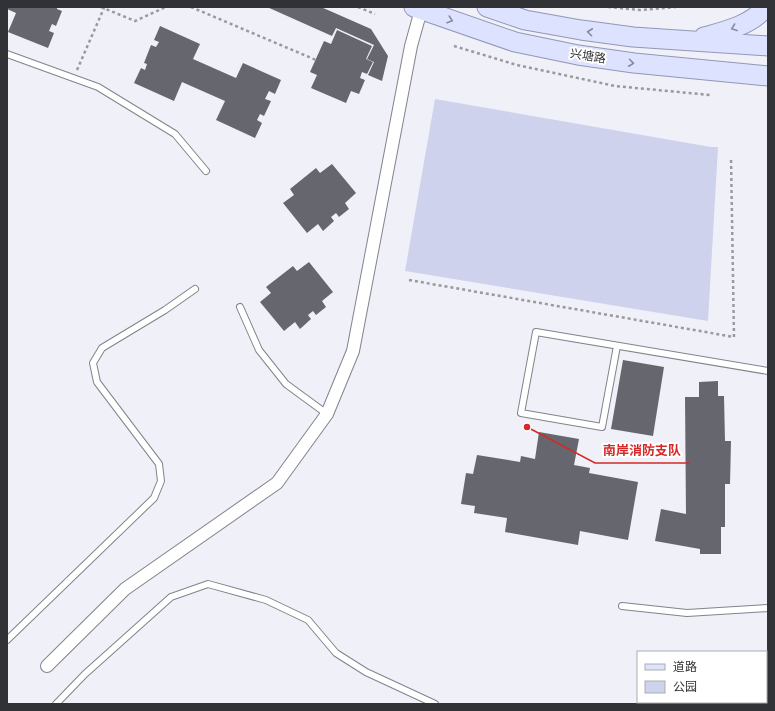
<svg xmlns="http://www.w3.org/2000/svg" width="775" height="711" viewBox="0 0 775 711" font-family="Literata,'Noto Sans SC',serif">
  <style>
    .green { fill: #ced2ec }
    .building { fill: #66676e }
    .lines { fill: none; stroke-linecap: round; stroke-linejoin: round }
    .service-casing { stroke: #82838b; stroke-width: 8 }
    .minor-casing { stroke: #82838b; stroke-width: 14 }
    .primary-casing { stroke: #9297b8; stroke-width: 21 }
    .path { stroke: #999aa0; stroke-width: 2.5; stroke-dasharray: 3 3; stroke-linecap: butt }
    .service { stroke: #fff; stroke-width: 6 }
    .minor { stroke: #fff; stroke-width: 12 }
    .primary { stroke: #dde2ff; stroke-width: 19 }
    .oneway { stroke: #878a9a }
    .labels { text-anchor: middle; stroke-width: 4; stroke-linejoin: round; paint-order: stroke }
    .street-label { font-size: 12px; fill: #313235; stroke: #fff }
    .leader { fill: none; stroke: #d62828; stroke-width: 1.5 }
    .callout-dot { fill: #d62828; stroke: #fff; stroke-width: 1.5 }
    .callout-label { font-size: 13px; text-anchor: middle; font-weight: bold; fill: #d62828; stroke: #fff; stroke-width: 4; stroke-linejoin: round; paint-order: stroke }
  </style>
  <rect width="100%" height="100%" fill="#eff0f8"/>
  <path class="green" d="M435,99L711,147H718L708,321L405,271Z"/>
  <path class="building" d="M7,7H57V9L62,11L56,26L52,24L49,31L54,33L48,48L8,32L16,13L7,9Z
    M267,7H321L371,29L388,56L382,81L368,75L374,62L367,59L374,45L336,28L332,36Z
    M160,26L200,44L193,59L236,78L243,63L281,80L275,94L269,91L265,99L271,101L264,116L260,114L257,120L262,123L255,138L216,120L225,101L182,82L174,101L134,83L141,68L145,70L147,64L144,63L151,45L156,47L159,42L154,40Z
    M337,30L372,46L366,59L373,62L367,74L362,72L360,78L365,80L359,94L351,91L346,103L311,88L317,75L310,72L324,41L331,44Z
    M332,164L356,193L345,203L349,209L339,217L336,213L331,217L334,221L323,231L318,224L307,233L283,203L294,195L290,189L316,168L320,173Z
    M309,262L333,292L322,301L326,307L316,315L313,311L308,315L311,319L300,329L295,322L284,331L260,302L271,293L266,287L293,266L297,271Z
    M623,360L664,367L653,436L611,429Z
    M718,381V396H724L725,441H731L730,484H725V527H721V554H700V549L655,541L661,509L686,514L685,397H699V382Z
    M539,432L579,439L574,465L590,468L589,473L638,482L628,540L580,531L578,545L505,532L507,518L474,513L475,506L461,504L466,473L473,474L477,455L520,462L521,456L535,459Z"/>
  <g class="lines">
    <g class="service-casing">
      <path id="service" d="M7,54L98,87L175,134L206,171
        M240,307L259,350L286,384L327,414
        M617,346L602,427L521,413L536,332L768,371
        M622,606L687,613L768,608
        M7,640L154,498L161,481L159,464L97,382L93,363L102,348L165,310L195,289
        M56,704L85,674L171,597L208,584L266,600L308,620L336,653L366,672L435,704"/>
    </g>
    <g class="minor-casing">
      <path id="minor" d="M47,666L125,589L277,483L327,414L353,351L411,46L421,10"/>
    </g>
    <g class="primary-casing">
      <path id="primary" d="M414,7L515,42L578,55L634,63L768,76
        M487,7L525,20L581,30L633,37L768,46
        M704,37C726,31 751,25 766,7"/>
    </g>
    <path class="path" d="M101,7L135,21L166,7
      M191,7L316,60
      M358,7L375,14
      M608,7L640,10L676,7
      M454,46L517,65L615,86L710,95
      M77,70L104,8
      M409,280L734,337L731,157"/>
    <use href="#service" class="service"/>
    <use href="#minor" class="minor"/>
    <use href="#primary" class="primary"/>
  </g>
  <defs><path id="oneway-chevron" d="M-2-3.5L2.5 0L-2 3.5" fill="none" stroke-width="1.6" stroke-linecap="round" stroke-linejoin="round"/></defs>
  <g class="oneway">
    <use href="#oneway-chevron" transform="translate(450 20) rotate(19)"/>
    <use href="#oneway-chevron" transform="translate(734 28) rotate(160)"/>
    <use href="#oneway-chevron" transform="translate(590 32) rotate(-173)"/>
    <use href="#oneway-chevron" transform="translate(631 63) rotate(8)"/>
  </g>
  <g class="labels">
    <g class="street-label">
      <text transform="translate(588 56) rotate(9)" y="4">兴塘路</text>
    </g>
  </g>
  <path class="leader" d="M527 427L595 463H689"/>
  <circle class="callout-dot" cx="527" cy="427" r="4"/>
  <g class="callout-label">
    <text x="642" y="455">南岸消防支队</text>
  </g>
  <rect width="775" height="711" fill="none" stroke="#313235" stroke-width="16"/>
  <rect x="637" y="651" width="130" height="52" fill="#ffffff" stroke="#adadae"/>
  <rect x="645" y="664" width="20" height="6" fill="#dde2ff" stroke="#adadae"/>
  <text x="673" y="671" font-size="12" fill="#313235">道路</text>
  <rect x="645" y="681" width="20" height="12" fill="#ced2ec" stroke="#adadae"/>
  <text x="673" y="691" font-size="12" fill="#313235">公园</text>
</svg>
